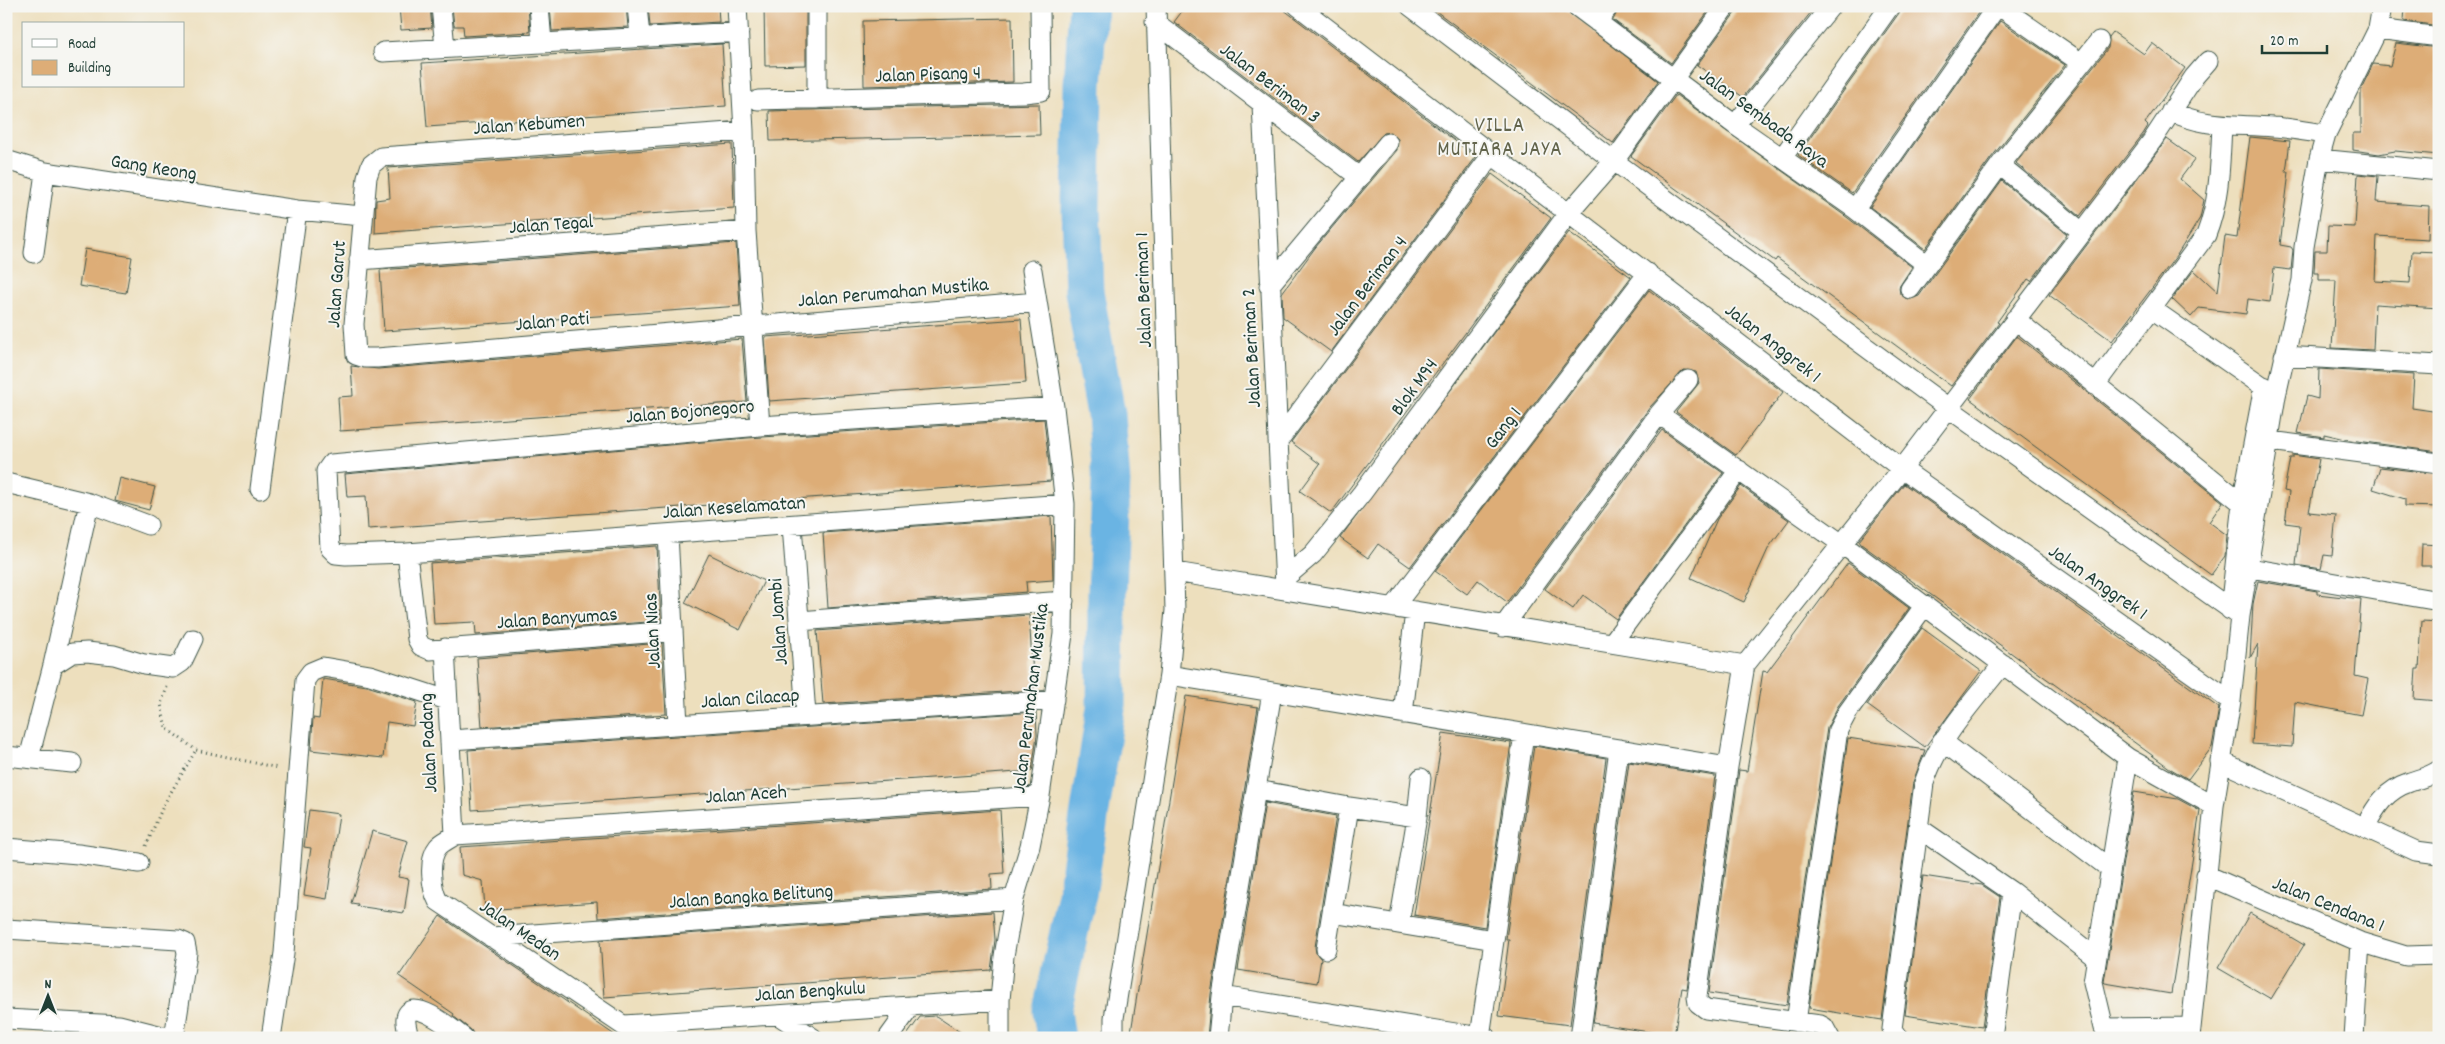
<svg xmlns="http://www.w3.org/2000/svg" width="2445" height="1044" viewBox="0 0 2445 1044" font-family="Dekko,sans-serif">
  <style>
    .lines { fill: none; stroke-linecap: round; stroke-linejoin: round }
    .river { stroke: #6ab4e3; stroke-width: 39 }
    .building { fill: #ddad77 }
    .street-casing { stroke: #3e5549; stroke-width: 21 }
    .path { stroke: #3e5549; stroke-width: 3; stroke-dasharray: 1 4; stroke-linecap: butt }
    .street { stroke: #fff; stroke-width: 19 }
    .labels { text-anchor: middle; stroke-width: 4; stroke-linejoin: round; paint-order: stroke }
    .street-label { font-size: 20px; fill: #1f3d34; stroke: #f6f6f2 }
    .neighbourhood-label { font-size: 21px; letter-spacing: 1px; fill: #62644b; stroke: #f6f6f2 }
  </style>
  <rect width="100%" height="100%" fill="#f6f6f2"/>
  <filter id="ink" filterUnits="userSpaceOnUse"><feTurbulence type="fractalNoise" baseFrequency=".02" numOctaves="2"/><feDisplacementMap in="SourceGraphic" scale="10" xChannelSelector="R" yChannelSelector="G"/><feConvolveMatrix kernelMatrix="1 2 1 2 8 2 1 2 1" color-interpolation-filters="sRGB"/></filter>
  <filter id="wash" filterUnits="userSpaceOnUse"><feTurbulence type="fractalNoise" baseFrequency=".0096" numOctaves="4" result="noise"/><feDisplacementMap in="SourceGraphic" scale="20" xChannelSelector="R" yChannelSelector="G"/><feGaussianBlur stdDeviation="1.12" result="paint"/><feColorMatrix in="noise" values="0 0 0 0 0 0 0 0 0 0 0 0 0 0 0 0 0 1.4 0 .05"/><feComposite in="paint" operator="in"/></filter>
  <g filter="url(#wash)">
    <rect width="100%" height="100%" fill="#eddfbd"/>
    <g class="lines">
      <path class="river" d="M1056,1038L1052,1011L1077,895L1106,708L1107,594L1111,482L1106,414L1084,291L1081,211L1083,85L1088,6"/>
    </g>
    <g id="blocks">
      <path class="building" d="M399,6H430L432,28L401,30Z
        M452,6H528L530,32L464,36L463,26H454Z
        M550,6H626L628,27L552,31Z
        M648,6H718L719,22L650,26Z
        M764,6H806V65L765,66Z
        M1186,6H1279L1476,157L1331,352L1283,317L1282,293L1315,248L1397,150L1398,139L1390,132L1384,133L1358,162L1174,22Z
        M1429,6H1561L1658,81L1613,143Z
        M1620,6H1712L1671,63L1613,20Z
        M1737,6H1816L1743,97L1697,65L1735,13Z
        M1901,6H1983L1852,193L1798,155L1899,13Z
        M2405,6H2439V26L2404,21Z
        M1012,18L1013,82L864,86L863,21Z
        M2000,21L2065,65L1991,158L1925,249L1870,207Z
        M2113,32L2144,54L2152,43L2185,68L2145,123L2148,126L2143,134L2080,216L2016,163L2108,48L2109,37Z
        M2396,43L2439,48V155L2395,151L2379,154L2353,150V133H2361V89L2373,64L2390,66Z
        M722,44L726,106L427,127L422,63Z
        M1676,95L1848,218L1912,267L1899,287L1900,294L1908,300L1919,296L2002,181L2067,234L2031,281L2028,279L1997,322L1999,323L1951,386L1777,258L1775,261L1631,156Z
        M1039,104L1040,135L770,141L769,111Z
        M2250,137L2290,141L2286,172H2289L2280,245L2291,247L2293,250L2291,270L2274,268L2270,302L2248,299L2246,314L2199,308L2191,317L2172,299L2194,270L2218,292L2225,236L2237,238Z
        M2167,139L2195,159L2180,179L2204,200L2200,218L2177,255L2112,341L2049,295Z
        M732,144L734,208L375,233L376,200L390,198L388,168Z
        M1492,174L1551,218L1331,513L1300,491L1320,464L1291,442Z
        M2358,174L2378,176L2376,202L2429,206L2428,239L2377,236L2375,281L2410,283L2412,251L2439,252V308L2375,304L2373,350L2332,348L2336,280H2319V273H2314L2315,251H2327L2328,226L2355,227Z
        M1569,232L1631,277L1410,567L1378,544L1368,558L1340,538Z
        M736,243L740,306L384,331L380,270Z
        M85,249L132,257L126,293L79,286Z
        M1649,290L1783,392L1736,455L1676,412L1699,383L1696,372L1684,370L1650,407L1507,602L1478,580L1467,594L1435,571Z
        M1021,319L1026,383L769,401L765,337Z
        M2017,336L2223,502L2209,522L2227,535L2225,556L2211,575L1970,399Z
        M742,339L747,402L340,431L338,397L353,396L351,366L378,369Z
        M2319,369L2414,375L2412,408L2439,412V452L2350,440L2324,434V437L2298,433L2307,396L2318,399Z
        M1044,419L1051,481L368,529L366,496L347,497L345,474L747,438Z
        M1662,430L1723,473L1616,619L1583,595L1573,609L1545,589Z
        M2293,455L2319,459L2309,512L2336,515L2332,556L2324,555L2321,569L2296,565L2300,525L2285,523L2289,492L2284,491L2290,458H2293Z
        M2380,467L2439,474V507L2405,506V499L2373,489Z
        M120,478L155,487L149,510L115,501Z
        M1904,484L2219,708L2212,747L2188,779L2171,769L1861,544L1859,541Z
        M1741,486L1789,520L1769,547L1744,602L1691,578L1717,519Z
        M1051,516L1053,580L1026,582L1027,592L828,608L823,533Z
        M2422,544L2439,545V566H2421Z
        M657,546L661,621L476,635L475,622L434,624L430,563Z
        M709,554L764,581L740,630L685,603Z
        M1848,563L1909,608L1838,706L1827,728L1787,1005L1709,993L1739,770L1747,771L1763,671L1767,672Z
        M2258,581L2317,591V594L2361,599L2355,676L2368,679L2361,715L2295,702L2292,747L2252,744L2258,644L2250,658L2253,604Z
        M1029,615L1034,690L823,704L817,631Z
        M2422,621L2439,622L2438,701L2414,699L2416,669H2419Z
        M1922,628L1981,671L1925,747L1867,705Z
        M662,643L666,714L482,727L477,658Z
        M323,679L367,686L417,702L413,726L387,722L383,758L311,750L313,718L319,719Z
        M1186,696L1258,707L1211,994L1207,1038H1130Z
        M1036,712L1037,735L1032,771L472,810L468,750Z
        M1443,733L1511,743L1485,927L1414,915Z
        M1848,738L1925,750L1913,782L1882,1020L1809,1008Z
        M1534,746L1606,758L1570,1025L1499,1016L1509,939H1506Z
        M1629,762L1715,776L1687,989L1682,988L1674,1036L1593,1023Z
        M2134,792L2178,799L2200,811L2171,994L2105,983L2104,982Z
        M1265,803L1336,816L1315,947L1316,953L1321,959L1317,983L1238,970Z
        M309,810L339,814L327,899L304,895L311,848L304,847Z
        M1000,810L1004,873L991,874L992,889L598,918L597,902L485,910L483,881L462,875L460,847Z
        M372,831L408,841L398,877L409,879L404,913L357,906L358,904L351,903Z
        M1923,876L1982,885L2000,897L1982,1027L1905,1015Z
        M993,912L995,940L991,970L604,997L600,940Z
        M2250,913L2304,945L2271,999L2218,968Z
        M440,916L548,989L619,1038H475L471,1030L453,1016L454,1014L399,976Z
        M936,1016L969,1038H905L920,1017Z"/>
    </g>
  </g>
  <g filter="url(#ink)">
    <use href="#blocks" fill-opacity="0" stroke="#3e5549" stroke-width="1"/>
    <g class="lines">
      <g class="street-casing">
        <path id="street" d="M441,6L445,48
          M539,6L542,42
          M637,6L640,36
          M737,6L744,131L746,231L760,426
          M1298,6L1902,469L2231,701
          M1410,6L1614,161L1947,407L2240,616
          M1576,6L1735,125L1855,209L1926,264
          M1999,6L2080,62
          M1155,22L1359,177
          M1597,22L1609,6
          M2378,29L2439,37
          M383,52L739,32
          M817,99V6
          M758,100L1024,93L1041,91L1040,6
          M1262,104L1285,586
          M2171,111C2203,128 2238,124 2273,127C2290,128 2308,132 2326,134
          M1735,125L1831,6
          M744,131L381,157L371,165L367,177L354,324L356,355L365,358H377L1037,302
          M1782,158L1890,6
          M2319,159L2439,171
          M6,160L45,172L297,210L362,216
          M2000,165L2082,232
          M1855,209L1997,6
          M34,253L45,172
          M359,260L746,231
          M1269,286L1388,143
          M1910,289L2000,165L2099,41
          M2152,309L2274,394
          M2015,319L2242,503
          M2284,356L2439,365
          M2095,385L2206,235C2220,200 2220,163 2222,125
          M1054,407L760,426L331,464L326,471L330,548L336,554L346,555L407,553L1065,504
          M1659,414L1842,544L2128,758L2214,806
          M1278,441L1491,156
          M2270,441L2439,463
          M6,483L89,503L148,525
          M260,489L297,210
          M792,525L806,715
          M668,534L678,725
          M407,553L417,639L421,646L430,650L673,631
          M2250,568L2439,601
          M1175,572L1745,665
          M1286,577L1313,554L1362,493L1568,214L1614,161L1726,6
          M1393,608L1648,273
          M2230,610L2242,503L2264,386
          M799,621L1064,601
          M1503,627L1659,414L1688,380
          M1612,643L1739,470
          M445,648L455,835
          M53,665L72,653L87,652L114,655L144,664L173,668L182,662L193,639
          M1169,675L1728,767
          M1403,714L1415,611
          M450,740L1054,700
          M1942,741L2109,868
          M6,756L72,763
          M29,758L53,665L89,503
          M2128,758L2093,982L2104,1028L2191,1027
          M2220,761L2416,851L2439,854
          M1257,790L1349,807L1417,817
          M2365,827C2376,806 2386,790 2410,782C2421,778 2429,777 2439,770
          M1919,828L2012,892L2096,958
          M455,835L1040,796
          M455,835C450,839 442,842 438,847C428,859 431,888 438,901L642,1038
          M6,848L78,854L139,863
          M2206,875L2360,942L2406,956L2439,955
          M1332,913L1494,940
          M1399,924L1417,817L1421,778
          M6,929L178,940L185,943L187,953L174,1038
          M491,937L1014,899
          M1326,949L1349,807
          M1222,996L1487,1038
          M778,1015L813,1038
          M6,1019L119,1025L170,1038
          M1796,1022L1838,730L1847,713L1925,605
          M624,1025L1000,1000
          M1480,1037L1524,734
          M271,1038L284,953L305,680L311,672L323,667L370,675L447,700
          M409,1038C408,1032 405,1024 406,1018C410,994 455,1031 464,1038
          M888,1038L911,1006
          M1000,1038V1000L1004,956L1014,899L1030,846L1040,796L1063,634L1065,504L1054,407L1032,270
          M1114,1038V1018L1169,675L1175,610L1156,6
          M1218,1038L1222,996L1272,692
          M1580,1038L1619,749
          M1830,1038L1824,1027L1820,1025L1706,1009L1698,1003L1697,997L1728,767L1745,665L1902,469L2152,141L2194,77L2208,61
          M1898,1038L1892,1029L1924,783C1939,737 1973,702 2003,664
          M1992,1038L2012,892
          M2190,1038L2214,806L2231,701L2240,616L2276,396L2302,280L2304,247L2319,159L2326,134L2378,29L2382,6
          M2354,1038L2360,942"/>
      </g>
      <path class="path" d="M167,687L161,704L166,728L196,750L278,768
        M146,846L164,804L196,750"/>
      <use href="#street" class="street"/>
    </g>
  </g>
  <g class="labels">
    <g class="street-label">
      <text transform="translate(928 73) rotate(-2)" y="7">Jalan Pisang 4</text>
      <text transform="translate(1271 82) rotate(37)" y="7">Jalan Beriman 3</text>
      <text transform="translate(1765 117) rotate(36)" y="7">Jalan Sembada Raya</text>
      <text transform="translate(529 123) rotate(-4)" y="7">Jalan Kebumen</text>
      <text transform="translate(154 166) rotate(9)" y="7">Gang Keong</text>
      <text transform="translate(551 223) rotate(-4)" y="7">Jalan Tegal</text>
      <text transform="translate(335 284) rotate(-86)" y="7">Jalan Garut</text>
      <text transform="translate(1366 285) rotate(-53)" y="7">Jalan Beriman 4</text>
      <text transform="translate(1142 290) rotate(-92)" y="7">Jalan Beriman 1</text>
      <text transform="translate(893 291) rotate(-5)" y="7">Jalan Perumahan Mustika</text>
      <text transform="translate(552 320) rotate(-5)" y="7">Jalan Pati</text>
      <text transform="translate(1774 342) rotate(38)" y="7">Jalan Anggrek 1</text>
      <text transform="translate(1250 348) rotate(-93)" y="7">Jalan Beriman 2</text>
      <text transform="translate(1413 386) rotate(-54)" y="7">Blok M94</text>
      <text transform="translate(690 410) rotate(-5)" y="7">Jalan Bojonegoro</text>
      <text transform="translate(1502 427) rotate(-53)" y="7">Gang 1</text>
      <text transform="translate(734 506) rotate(-4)" y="7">Jalan Keselamatan</text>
      <text transform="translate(2099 581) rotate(35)" y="7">Jalan Anggrek 1</text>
      <text transform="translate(557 617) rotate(-4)" y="7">Jalan Banyumas</text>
      <text transform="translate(777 622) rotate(-94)" y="7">Jalan Jambi</text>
      <text transform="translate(651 631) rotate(-93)" y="7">Jalan Nias</text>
      <text transform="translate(750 697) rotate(-4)" y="7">Jalan Cilacap</text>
      <text transform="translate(1029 698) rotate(-83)" y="7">Jalan Perumahan Mustika</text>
      <text transform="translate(427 743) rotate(-93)" y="7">Jalan Padang</text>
      <text transform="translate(746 793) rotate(-4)" y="7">Jalan Aceh</text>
      <text transform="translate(751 895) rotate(-4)" y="7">Jalan Bangka Belitung</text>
      <text transform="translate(2329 903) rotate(22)" y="7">Jalan Cendana 1</text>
      <text transform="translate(521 929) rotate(34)" y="7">Jalan Medan</text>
      <text transform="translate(810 990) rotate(-4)" y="7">Jalan Bengkulu</text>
    </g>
    <g class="neighbourhood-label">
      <text x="1500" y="131">VILLA<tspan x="1500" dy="24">MUTIARA JAYA</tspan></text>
    </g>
  </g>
  <rect width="2445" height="1044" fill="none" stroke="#f6f6f2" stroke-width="25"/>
  <rect x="22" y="22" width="162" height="65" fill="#f6f6f2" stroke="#a0aca6"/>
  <rect x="32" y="39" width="25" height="8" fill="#ffffff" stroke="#a0aca6"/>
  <text x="68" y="48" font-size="15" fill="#1f3d34">Road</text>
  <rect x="32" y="60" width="25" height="15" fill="#ddad77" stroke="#a0aca6"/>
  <text x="68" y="72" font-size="15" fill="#1f3d34">Building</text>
  <g transform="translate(48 996)" stroke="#f6f6f2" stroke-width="4" paint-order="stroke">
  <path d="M0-4L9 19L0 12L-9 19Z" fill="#1f3d34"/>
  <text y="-8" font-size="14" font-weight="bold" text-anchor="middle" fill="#1f3d34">N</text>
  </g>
  <path d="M2262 45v8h65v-8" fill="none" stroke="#1f3d34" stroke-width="2.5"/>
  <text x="2270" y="45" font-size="15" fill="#1f3d34" stroke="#f6f6f2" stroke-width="4" paint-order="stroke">20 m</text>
</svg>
